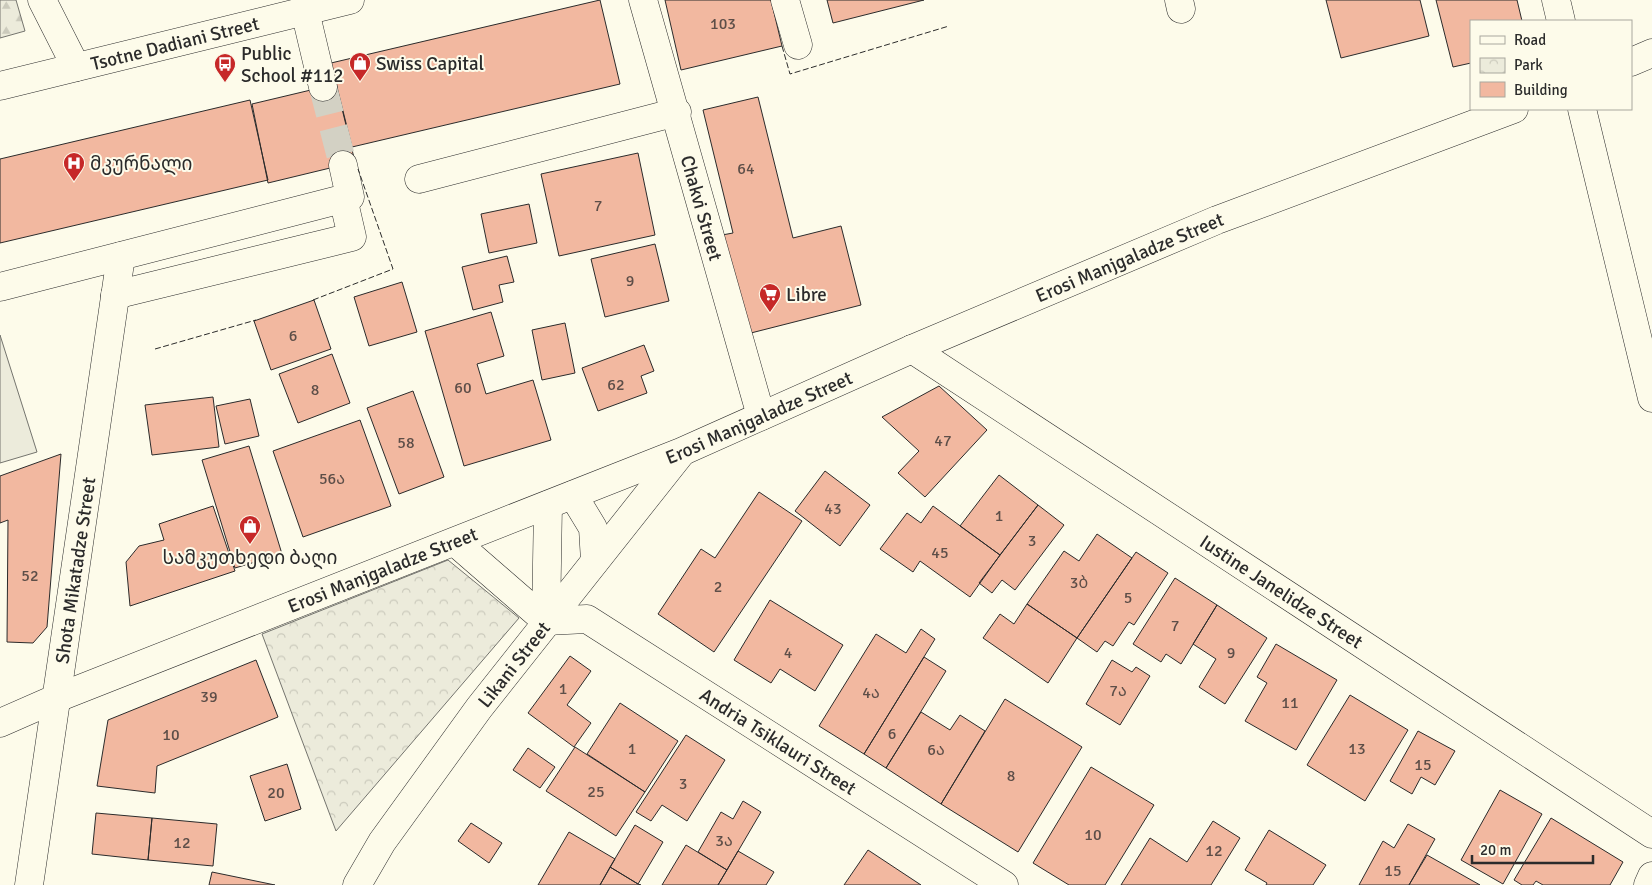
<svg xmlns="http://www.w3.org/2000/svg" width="1652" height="885" viewBox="0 0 1652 885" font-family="Signika,'Noto Sans Georgian',sans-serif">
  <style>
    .forest { fill: url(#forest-firs); stroke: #74746e }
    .park { fill: url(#park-crowns); stroke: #74746e }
    .garden { fill: #ecebdb; stroke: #74746e }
    .building { fill: #f2b8a0; stroke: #2b2b2b }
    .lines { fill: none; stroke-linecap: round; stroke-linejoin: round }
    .minor-tunnel { stroke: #d3d1c4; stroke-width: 28; stroke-dasharray: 28 14; stroke-linecap: butt }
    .minor-casing { stroke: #2b2b2b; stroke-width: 29 }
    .major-casing { stroke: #2b2b2b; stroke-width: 29 }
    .minor { stroke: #fdfbea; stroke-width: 28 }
    .major { stroke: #fdfbea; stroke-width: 28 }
    .fence { stroke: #2b2b2b; stroke-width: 1; stroke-dasharray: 6 2.5; stroke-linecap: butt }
    .labels { text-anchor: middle; stroke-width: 4; stroke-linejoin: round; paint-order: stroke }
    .number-label { font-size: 16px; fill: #5d4e48 }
    .street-label { font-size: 19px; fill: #2b2b2b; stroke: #fdfbea }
    .poi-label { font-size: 19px; fill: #2b2b2b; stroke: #fdfbea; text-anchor: start }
  </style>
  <defs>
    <pattern id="forest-firs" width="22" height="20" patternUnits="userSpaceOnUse" patternTransform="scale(1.25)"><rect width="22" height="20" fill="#ecebdb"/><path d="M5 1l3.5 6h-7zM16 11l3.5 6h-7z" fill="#cbcabc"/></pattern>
    <pattern id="park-crowns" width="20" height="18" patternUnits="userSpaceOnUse" patternTransform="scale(1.25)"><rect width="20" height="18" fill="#ecebdb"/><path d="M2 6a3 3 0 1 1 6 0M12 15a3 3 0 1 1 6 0" fill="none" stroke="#cbcabc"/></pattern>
  </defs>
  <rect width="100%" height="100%" fill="#fdfbea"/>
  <path class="forest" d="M0,0H16L25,31L0,38Z"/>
  <path class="park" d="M448,560L519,618L336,831L262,634Z"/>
  <path class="garden" d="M0,335L37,452L0,463Z"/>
  <path class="building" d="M600,0L620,84L352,147L331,63Z
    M665,0H771L782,46L681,70Z
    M827,0H924L833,23Z
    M1326,0H1420L1429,36L1341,58Z
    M1436,0H1517L1522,21H1471V63L1453,67Z
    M336,84L355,162L268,183L252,104Z
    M758,97L793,238L841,226L861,305L747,334L722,235L733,233L703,110Z
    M250,100L268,180L0,243V159Z
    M638,153L655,235L559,256L541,174Z
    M529,204L537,243L489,253L481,214Z
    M655,244L669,301L605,317L591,259Z
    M507,256L514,282L499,285L503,302L473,310L462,267Z
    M402,282L417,332L369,346L354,297Z
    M314,300L331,349L271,370L254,321Z
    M491,312L504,356L477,364L486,394L533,380L551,440L464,466L425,331Z
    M565,323L575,373L542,380L532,330Z
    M644,345L654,371L641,376L647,393L598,411L582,368Z
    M332,354L350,403L298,423L279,374Z
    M939,386L987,430L925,497L898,473L919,451L882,417Z
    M413,391L444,477L399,494L367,408Z
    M213,397L219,447L152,455L145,405Z
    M250,399L259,436L225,444L216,406Z
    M360,420L391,506L303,537L273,451Z
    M249,446L282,554L235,568L202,460Z
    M61,454L47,627L33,643L7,642L8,520L0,523V476Z
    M825,471L870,505L840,546L795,511Z
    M999,475L1038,505L1000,555L960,526Z
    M759,492L802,521L714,652L658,614L701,549L715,558Z
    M1038,505L1064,525L1015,590L1002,580L992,593L979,583Z
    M213,506L235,571L130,606L126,562L139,546L164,540L159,524Z
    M933,506L1000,555L970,597L920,561L913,572L880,549L907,513L921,523Z
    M1097,534L1132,558L1077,638L1027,604L1064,551L1079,561Z
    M1136,552L1168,573L1134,625L1129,622L1113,646L1105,641L1097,652L1077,638Z
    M1175,578L1217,605L1181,664L1166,654L1161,662L1133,644Z
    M770,600L843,645L815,691L780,669L771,683L734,660Z
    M1027,604L1077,638L1048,683L983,638L1000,614L1014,624Z
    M1217,605L1267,638L1225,704L1199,687L1216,659L1193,644Z
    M921,629L935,639L864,754L819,726L876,634L906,653Z
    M1276,644L1337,680L1296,750L1245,721L1267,683L1257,677Z
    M570,656L591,671L567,705L591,723L574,747L528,713Z
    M924,657L946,671L886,768L864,754Z
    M256,660L278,717L157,766L155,793L97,786L108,720Z
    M1112,660L1132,672L1136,667L1150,676L1120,725L1086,704Z
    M1350,695L1408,730L1365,801L1307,765Z
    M1005,699L1082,747L1018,852L941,804Z
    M620,703L678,741L645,792L587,754Z
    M921,712L950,730L960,715L985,731L941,804L886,768Z
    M1418,731L1455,751L1435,785L1421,777L1412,794L1390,781Z
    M686,735L725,760L687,821L662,805L651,821L636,812Z
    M575,747L645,792L616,836L546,791Z
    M528,748L555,767L540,788L513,770Z
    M287,764L301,809L265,821L250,776Z
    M1091,767L1154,805L1105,885H1069L1033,863Z
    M1500,790L1542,814L1503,884L1461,860Z
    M743,801L761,812L727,870L698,852L721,812L733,819Z
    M96,813L152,818L148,860L92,854Z
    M152,818L217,824L213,866L148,860Z
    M1551,818L1623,862L1610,885H1543L1536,881L1533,885H1522L1514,880Z
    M1213,821L1240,838L1211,885H1121L1150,838L1187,862Z
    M471,823L502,843L489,863L458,841Z
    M1408,824L1435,839L1409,885H1359L1383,841L1394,848Z
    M635,825L663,842L638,884L610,867Z
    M1269,830L1326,865L1313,885H1266L1267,883L1245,870Z
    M569,832L615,859L600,885H538Z
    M686,845L727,870L718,885H662Z
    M868,850L921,885H844Z
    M738,851L774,872L766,885H718Z
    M1427,855L1480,885H1409Z
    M610,867L638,884L641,885H600Z
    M212,872L275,885H209Z"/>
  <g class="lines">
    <path class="minor-tunnel" d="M323,87L343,165"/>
    <g class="minor-casing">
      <g id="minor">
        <path d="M42,0L76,67"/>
        <path id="s1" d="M643,0L761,416"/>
        <path d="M785,0L798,45"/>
        <path d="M1179,0L1181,9"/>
        <path d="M1556,0L1561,21"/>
        <path d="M305,11L323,87"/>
        <path d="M1631,62L1652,53"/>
        <path d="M1582,109L1652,398"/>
        <path d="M419,179L677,112"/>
        <path d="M0,287L350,197L343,165"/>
        <path d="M115,295L352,237L343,198"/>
        <path id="s2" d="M912,349L1652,834"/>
        <path d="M573,495L593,528L595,561"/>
        <path d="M455,542L546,621"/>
        <path id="s3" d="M546,621L587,619L1004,885"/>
        <path d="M546,621L548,505"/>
        <path id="s4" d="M0,723L57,698L681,452L912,349L1217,220L1514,109"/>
        <path id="s5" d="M29,885L121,256"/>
        <path id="s6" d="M357,885L382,842L479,708L681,453"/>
        <path d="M1648,885L1652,876"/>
      </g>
    </g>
    <g class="major-casing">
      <g id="major">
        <path id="s7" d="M0,86L350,0"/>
      </g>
    </g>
    <use href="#minor" class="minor"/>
    <use href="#major" class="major"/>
    <path class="fence" d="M782,46L790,74L949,26
      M313,300L393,269L358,169
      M155,349L256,320"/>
  </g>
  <defs>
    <g id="shop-pin" transform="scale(1.125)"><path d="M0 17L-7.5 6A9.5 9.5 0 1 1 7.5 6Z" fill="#c62828" stroke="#fdfbea"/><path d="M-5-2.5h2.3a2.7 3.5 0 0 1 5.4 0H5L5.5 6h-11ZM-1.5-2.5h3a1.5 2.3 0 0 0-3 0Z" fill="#fff"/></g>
    <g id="bus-pin" transform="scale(1.125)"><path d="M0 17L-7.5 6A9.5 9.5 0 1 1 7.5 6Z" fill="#c62828" stroke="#fdfbea"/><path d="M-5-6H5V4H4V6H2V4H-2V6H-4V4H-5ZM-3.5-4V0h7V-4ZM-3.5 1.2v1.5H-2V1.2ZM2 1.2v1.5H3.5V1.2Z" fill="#fff"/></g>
    <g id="hospital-pin" transform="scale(1.125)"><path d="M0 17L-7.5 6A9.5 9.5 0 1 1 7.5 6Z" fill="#c62828" stroke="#fdfbea"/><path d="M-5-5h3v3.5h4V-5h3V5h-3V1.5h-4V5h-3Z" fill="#fff"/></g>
    <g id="supermarket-pin" transform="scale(1.125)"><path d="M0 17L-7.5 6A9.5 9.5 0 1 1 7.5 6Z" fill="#c62828" stroke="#fdfbea"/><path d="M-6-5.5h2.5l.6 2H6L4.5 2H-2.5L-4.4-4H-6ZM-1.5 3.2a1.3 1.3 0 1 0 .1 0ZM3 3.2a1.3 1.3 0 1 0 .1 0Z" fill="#fff"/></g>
  </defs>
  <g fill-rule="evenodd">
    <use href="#shop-pin" x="360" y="63"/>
    <use href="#bus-pin" x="225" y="64"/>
    <use href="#hospital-pin" x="74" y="163"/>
    <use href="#supermarket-pin" x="770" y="294"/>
    <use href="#shop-pin" x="250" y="526"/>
  </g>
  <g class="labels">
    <g class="number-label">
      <text x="723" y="29">103</text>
      <text x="746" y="174">64</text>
      <text x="598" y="211">7</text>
      <text x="630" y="286">9</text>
      <text x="293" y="341">6</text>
      <text x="616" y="390">62</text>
      <text x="463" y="393">60</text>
      <text x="315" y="395">8</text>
      <text x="943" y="446">47</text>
      <text x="406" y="448">58</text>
      <text x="332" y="484">56ა</text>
      <text x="833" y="514">43</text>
      <text x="999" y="521">1</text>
      <text x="1032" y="546">3</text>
      <text x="940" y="558">45</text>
      <text x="30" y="581">52</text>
      <text x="1079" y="588">3ბ</text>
      <text x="718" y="592">2</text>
      <text x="1128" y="603">5</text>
      <text x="1175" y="631">7</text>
      <text x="788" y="658">4</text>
      <text x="1231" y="658">9</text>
      <text x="563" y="694">1</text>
      <text x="1118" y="696">7ა</text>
      <text x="871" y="698">4ა</text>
      <text x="209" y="702">39</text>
      <text x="1290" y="708">11</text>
      <text x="892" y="739">6</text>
      <text x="171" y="740">10</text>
      <text x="632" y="754">1</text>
      <text x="1357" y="754">13</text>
      <text x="936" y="755">6ა</text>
      <text x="1423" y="770">15</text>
      <text x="1011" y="781">8</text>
      <text x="683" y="789">3</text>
      <text x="596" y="797">25</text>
      <text x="276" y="798">20</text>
      <text x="1093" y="840">10</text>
      <text x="724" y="846">3ა</text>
      <text x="182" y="848">12</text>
      <text x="1214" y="856">12</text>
      <text x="1393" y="876">15</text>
    </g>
    <g class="street-label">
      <text dy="7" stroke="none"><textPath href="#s7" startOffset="180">Tsotne Dadiani Street</textPath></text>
      <text dy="7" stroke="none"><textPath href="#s1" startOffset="216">Chakvi Street</textPath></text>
      <text dy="7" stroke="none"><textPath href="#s4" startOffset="1222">Erosi Manjgaladze Street</textPath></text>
      <text dy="7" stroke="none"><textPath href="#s4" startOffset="818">Erosi Manjgaladze Street</textPath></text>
      <text dy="7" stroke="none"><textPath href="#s5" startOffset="318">Shota Mikatadze Street</textPath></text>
      <text dy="7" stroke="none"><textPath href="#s4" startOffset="412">Erosi Manjgaladze Street</textPath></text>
      <text dy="7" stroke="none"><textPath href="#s2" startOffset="442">Iustine Janelidze Street</textPath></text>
      <text dy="7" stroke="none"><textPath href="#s6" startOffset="271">Likani Street</textPath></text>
      <text dy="7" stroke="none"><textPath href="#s3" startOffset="268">Andria Tsiklauri Street</textPath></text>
    </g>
    <g class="poi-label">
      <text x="241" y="60">Public<tspan x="241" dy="22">School #112</tspan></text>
      <text x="376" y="70">Swiss Capital</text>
      <text x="90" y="170">მკურნალი</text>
      <text x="786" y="301">Libre</text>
      <text x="250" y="564" text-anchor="middle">სამკუთხედი ბაღი</text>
    </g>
  </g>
  <rect x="1470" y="20" width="162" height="90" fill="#fdfbea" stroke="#a9a89e"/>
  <rect x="1480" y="36" width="25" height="8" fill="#fdfbea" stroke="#a9a89e"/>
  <text x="1514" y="45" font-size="15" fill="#2b2b2b">Road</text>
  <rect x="1480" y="58" width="25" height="15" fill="url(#park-crowns)" stroke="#a9a89e"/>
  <text x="1514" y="70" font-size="15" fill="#2b2b2b">Park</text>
  <rect x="1480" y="82" width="25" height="15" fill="#f2b8a0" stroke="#a9a89e"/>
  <text x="1514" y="95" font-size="15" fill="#2b2b2b">Building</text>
  <path d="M1472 855v8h121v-8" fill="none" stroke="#2b2b2b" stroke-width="2.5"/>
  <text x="1480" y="855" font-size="15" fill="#2b2b2b" stroke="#fdfbea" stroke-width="4" paint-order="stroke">20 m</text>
</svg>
